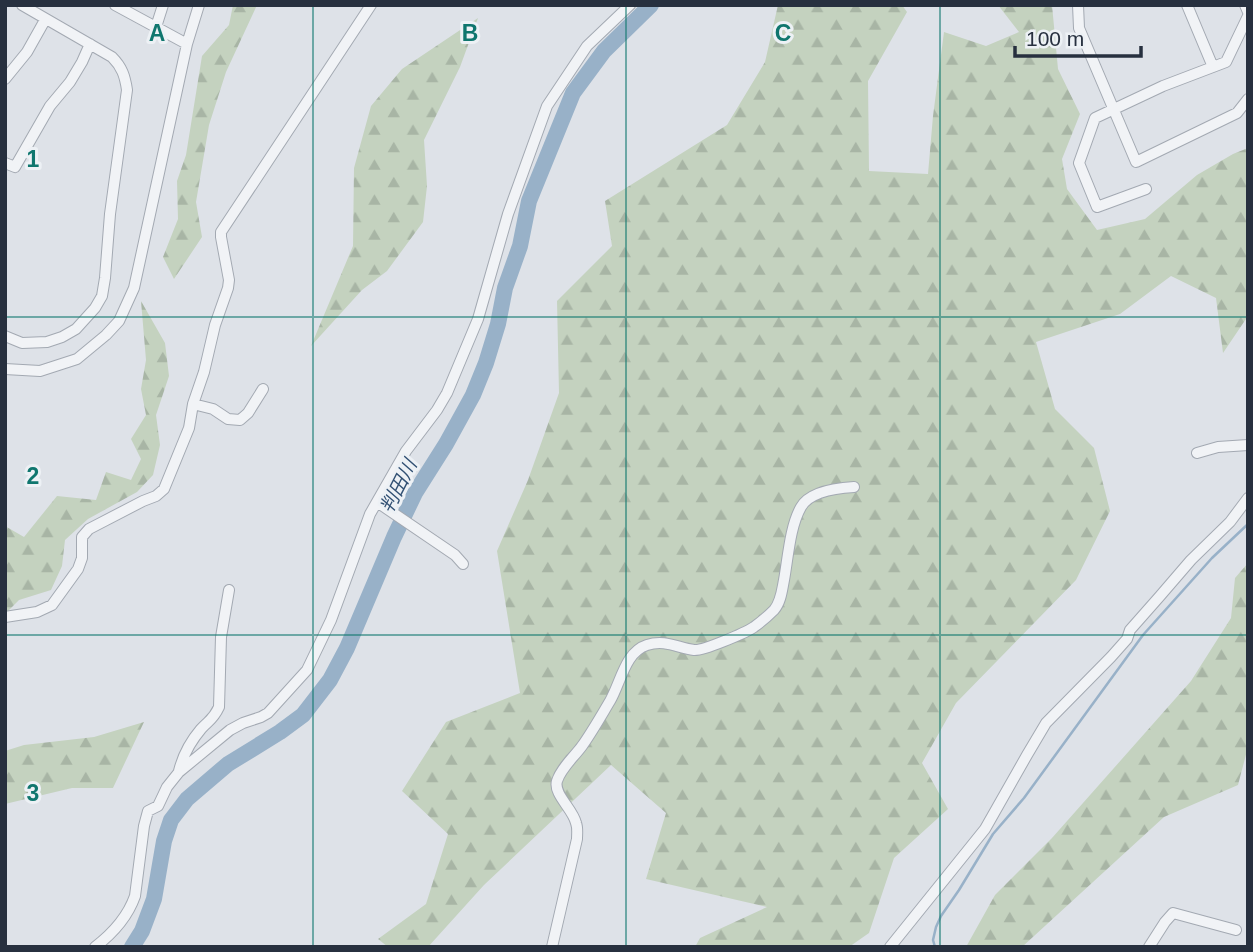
<svg xmlns="http://www.w3.org/2000/svg" width="1253" height="952" viewBox="0 0 1253 952" font-family="Arial,'Noto Sans JP',sans-serif">
  <style>
    .forest { fill: url(#forest-firs) }
    .lines { fill: none; stroke-linecap: round; stroke-linejoin: round }
    .stream { stroke: #98b1c8; stroke-width: 2.5 }
    .river { stroke: #98b1c8; stroke-width: 16 }
    .minor-casing { stroke: #a3a9b2; stroke-width: 12 }
    .minor { stroke: #f1f3f6; stroke-width: 10 }
    .grid { fill: none; stroke: #0f766e; stroke-width: 2; stroke-opacity: 0.55 }
    .labels { text-anchor: middle; stroke-width: 6; stroke-linejoin: round; paint-order: stroke }
    .water-label { font-size: 19px; font-style: italic; fill: #315073; stroke: #edf1f5 }
    .grid-label { font-size: 23px; text-anchor: middle; font-weight: bold; fill: #0f766e; stroke: #edf1f5; stroke-width: 6; stroke-linejoin: round; paint-order: stroke }
  </style>
  <defs>
    <pattern id="forest-firs" width="22" height="20" patternUnits="userSpaceOnUse" patternTransform="scale(1.75)"><rect width="22" height="20" fill="#c4d2bf"/><path d="M5 1l3.5 6h-7zM16 11l3.5 6h-7z" fill="#a8b5a5"/></pattern>
  </defs>
  <rect width="100%" height="100%" fill="#dee2e8"/>
  <path class="forest" d="M233,5H257L226,72L209,125L196,202L202,237L174,279L163,257L178,219L177,181L186,155L202,56L229,25Z
    M778,5H902L907,12L868,81L869,171L928,174L933,116L944,32L986,46L1019,32L998,5H1052L1058,69L1080,114L1062,159L1067,189L1097,230L1145,219L1197,175L1233,154L1248,148V316L1223,353L1216,298L1171,276L1120,314L1036,342L1055,409L1094,448L1110,511L1076,580L956,703L922,763L948,809L894,858L869,933L849,947H695L700,938L767,907L646,879L666,813L611,765L484,885L428,947H388L378,939L426,904L448,834L402,791L446,722L520,693L497,551L528,480L559,393L557,301L612,246L605,201L727,125L765,62Z
    M478,18L460,67L424,140L427,186L423,222L387,271L362,290L311,346L353,246L354,168L371,106L402,69Z
    M141,301L165,343L169,376L156,415L160,445L153,475L137,492L88,519L65,540L62,566L51,590L19,600L5,614V526L24,537L57,496L96,500L106,472L131,480L141,459L131,439L146,415L141,389L146,360Z
    M1248,563V747L1238,785L1164,817L1022,947H966L995,895L1052,838L1191,681L1231,618L1235,578Z
    M144,722L113,788H72L5,804V751L24,745L94,737Z"/>
  <g class="lines">
    <path class="stream" d="M935,947L933,940L936,927L941,916L959,890L993,834L1024,798L1143,635L1212,558L1248,524"/>
    <path class="river" d="M132,947L142,931L154,899L164,841L171,820L187,799L228,764L280,732L303,715L330,680L347,648L394,537L415,493L446,444L473,395L486,363L498,324L505,288L520,246L529,201L573,93L604,51L651,5"/>
    <g class="minor-casing">
      <path id="minor" d="M115,5L187,44
        M1078,5L1079,28L1136,162L1237,113L1248,99
        M1187,5L1213,67
        M1245,5L1248,12
        M156,27L163,5
        M5,79L27,52L45,20
        M5,163L15,167L50,106L70,82L82,62L90,44
        M1146,189L1097,207L1079,163L1095,118L1163,86L1226,62L1248,16
        M5,336L22,343L47,342L62,337L76,329L95,308L102,296L105,278L110,214L127,90C125,76 122,67 112,57L22,5
        M5,369L40,371L77,359L106,335L119,321L134,288L187,44L199,5
        M193,404L213,409L228,419L240,420L248,413L263,389
        M1197,453L1218,447L1248,445
        M377,502L455,555L463,564
        M5,617L37,612L52,605L78,569L82,558V537L89,529L143,501L156,496L164,489L189,428L193,404L204,372L215,325L228,288L229,280L221,237V232L371,5
        M179,771C183,755 190,742 201,729C209,720 213,720 219,707L221,637L229,590
        M95,947C112,934 128,916 135,896L144,826L148,811L158,806L167,787L179,772L230,730L243,723L261,717L268,713L307,670L331,620L370,514L406,451L437,410L447,393L478,319L508,214L547,106L587,46L630,5
        M552,947L577,839C577,834 578,828 576,823C573,809 553,794 557,781C561,768 574,757 582,746C592,732 601,716 610,701C621,682 625,652 647,645C665,639 678,648 694,650C703,651 745,633 754,627C761,622 768,616 774,610C781,602 782,590 784,580C788,558 790,526 801,507C810,491 837,488 854,487
        M890,947L985,829L1027,755L1046,723L1111,657L1127,639L1130,630L1160,596L1191,560L1230,522L1248,498
        M1149,947L1165,922L1173,913L1236,930"/>
    </g>
    <use href="#minor" class="minor"/>
  </g>
  <path class="grid" d="M313,5V947M626,5V947M940,5V947M5,317H1248M5,635H1248"/>
  <g class="labels">
    <g class="water-label">
      <text transform="translate(398 486) rotate(-63)" y="7">判田川</text>
    </g>
  </g>
  <g class="grid-label">
    <text x="157" y="41">A</text>
    <text x="470" y="41">B</text>
    <text x="783" y="41">C</text>
    <text x="33" y="167">1</text>
    <text x="33" y="484">2</text>
    <text x="33" y="801">3</text>
  </g>
  <rect width="1253" height="952" fill="none" stroke="#27303f" stroke-width="14"/>
  <path d="M1015 46v10h126v-10" fill="none" stroke="#27303f" stroke-width="3.5"/>
  <text x="1026" y="46" font-size="21" fill="#27303f" stroke="#edf1f5" stroke-width="5" paint-order="stroke">100 m</text>
</svg>
